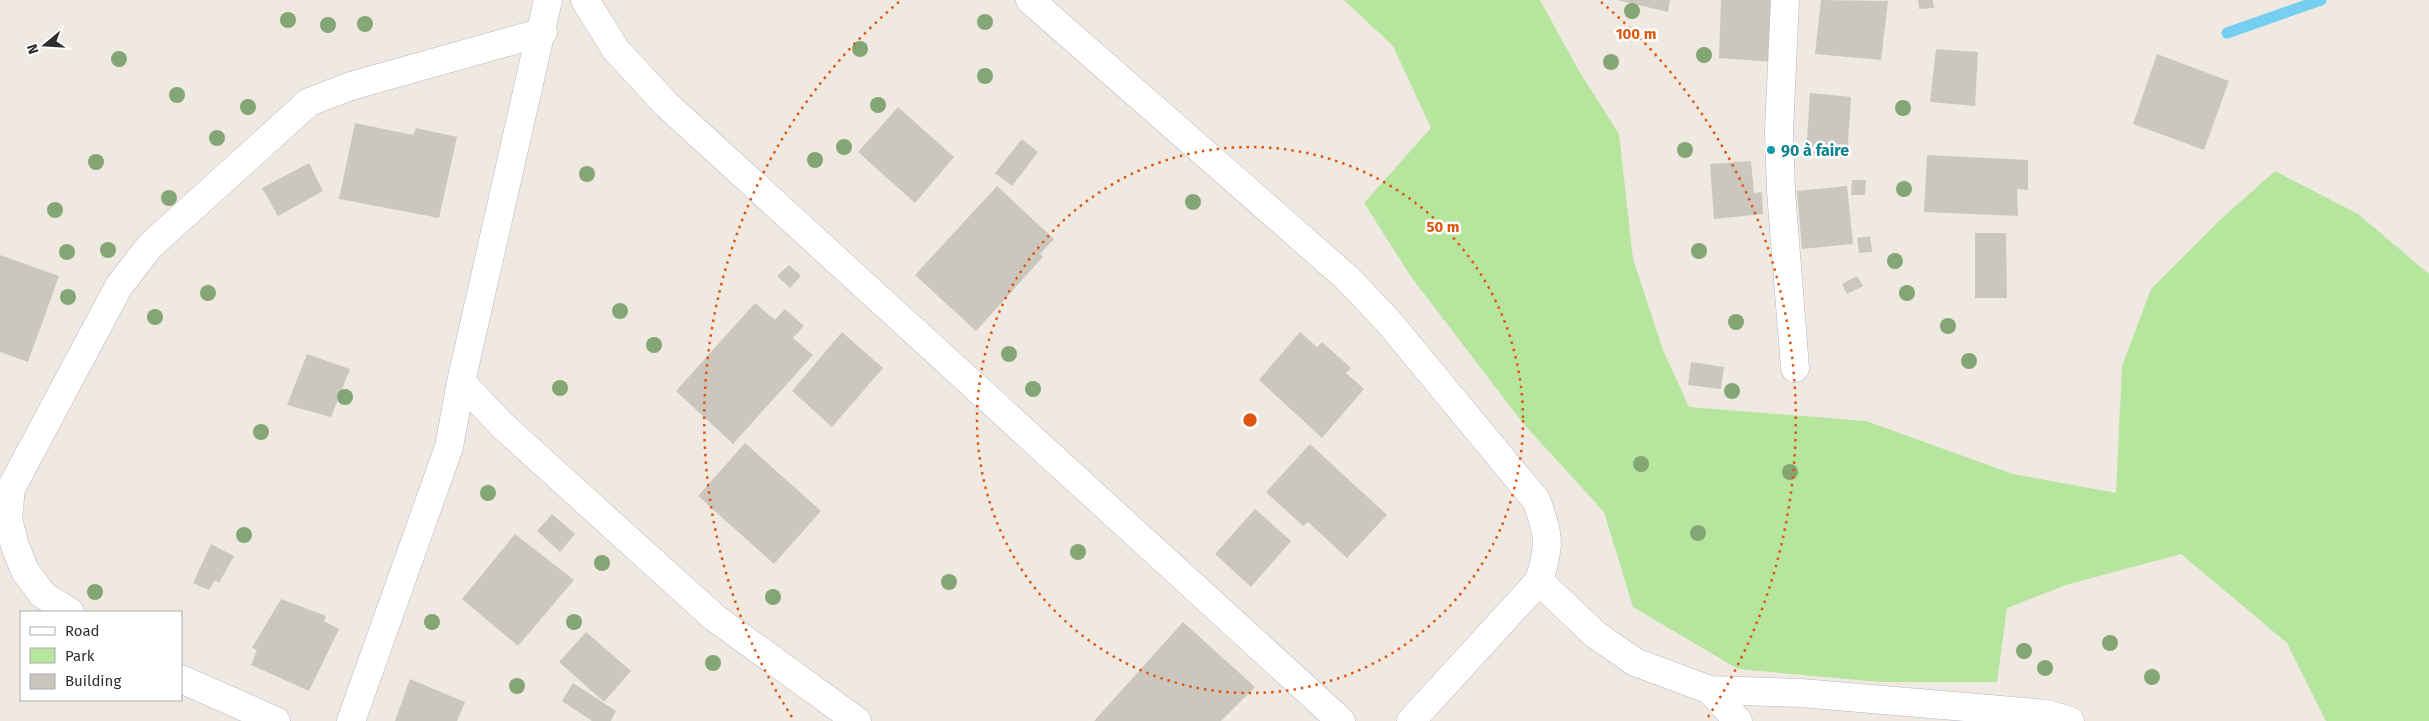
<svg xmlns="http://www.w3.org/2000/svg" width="2429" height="721" viewBox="0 0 2429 721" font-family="'Fira Sans',sans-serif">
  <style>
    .green { fill: #b6e59e }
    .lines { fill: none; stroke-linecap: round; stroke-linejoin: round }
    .stream { stroke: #75cff0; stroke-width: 11 }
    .building { fill: #cbc7bf }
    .minor-casing { stroke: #b4b7c1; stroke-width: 29 }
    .minor { stroke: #fff; stroke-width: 28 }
    .tree { fill: #84a574 }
    .ring { fill: none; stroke: #df570e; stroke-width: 2.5; stroke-dasharray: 2.5 5 }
    .culture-dot { fill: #0f9aa8; stroke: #fff; stroke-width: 2 }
    .labels { text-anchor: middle; stroke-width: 5; stroke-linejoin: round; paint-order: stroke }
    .culture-label { font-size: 16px; font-weight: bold; fill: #0d838f; stroke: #fff; text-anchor: start }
    .centre { fill: #df570e; stroke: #fff; stroke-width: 2.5 }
    .ring-label { font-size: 15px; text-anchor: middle; font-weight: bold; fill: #df570e; stroke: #fff; stroke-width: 5; stroke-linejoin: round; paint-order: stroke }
  </style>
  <rect width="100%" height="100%" fill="#efe9e1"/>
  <path class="green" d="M1344,0H1540L1579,71L1619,134L1633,259L1663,350L1689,407L1866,421L2013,474L2116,493L2122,366L2151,289L2221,219L2275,171L2358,214L2429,274V721H2326L2287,643L2181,554L2066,585L2007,608L1997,682H1880L1738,669L1633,607L1604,512L1522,422L1412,278L1364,203L1431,128L1393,46Z"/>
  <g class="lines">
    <path class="stream" d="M2227,33L2321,0"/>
  </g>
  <path class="building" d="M1617,0H1670L1668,12Z
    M1721,0H1777L1774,62L1719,58Z
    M1821,0L1888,1L1881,60L1815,54Z
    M1918,0H1933L1934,8L1919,9Z
    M1936,49L1978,52L1975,106L1930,102Z
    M2157,54L2229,81L2204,150L2133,124Z
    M1810,93L1851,97L1847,158L1806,156Z
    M898,107L954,157L915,203L858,152Z
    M355,123L413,135L416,128L457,137L439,218L339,199Z
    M1022,139L1038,152L1012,186L995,173Z
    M1927,155L2028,160V190L2017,189L2018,216L1924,212Z
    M1751,161L1754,193L1762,192L1763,214L1714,219L1710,164Z
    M309,163L323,191L278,216L262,188Z
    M1852,180H1866L1865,195H1851Z
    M997,186L1054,239L1040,254L1043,257L976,331L915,275Z
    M1847,186L1853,244L1802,249L1797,191Z
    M1975,233H2006L2007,298H1975Z
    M1870,236L1872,252L1859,253L1857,238Z
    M0,255L59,276L28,362L0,352Z
    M789,265L801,276L790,288L777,276Z
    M1857,276L1863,286L1847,294L1842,284Z
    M755,303L775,320L785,309L804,326L793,338L813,355L733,444L676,391Z
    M842,332L883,368L832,427L792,391Z
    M1300,332L1317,347L1322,342L1351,368L1346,373L1364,389L1322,438L1259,380Z
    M307,354L350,369L331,417L287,405Z
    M1691,362L1724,367L1721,389L1688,385Z
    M745,443L821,511L774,564L698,496Z
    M1310,444L1387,515L1347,558L1308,522L1303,526L1266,492Z
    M1255,509L1291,541L1251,587L1215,554Z
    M552,514L575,534L560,552L537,531Z
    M515,534L574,580L518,646L462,599Z
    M211,544L234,556L219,583L215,580L209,590L193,583Z
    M281,599L326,616L324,621L339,629L309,691L251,665L257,650L252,648Z
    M1183,622L1255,687L1221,721H1094Z
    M586,632L631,671L604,702L559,662Z
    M410,679L465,702L457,721H395Z
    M573,683L616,711L611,721H592L562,701Z"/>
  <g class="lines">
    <g class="minor-casing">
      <path id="minor" d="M585,0L616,50L667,105L1341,721
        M1030,0L1347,278L1388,321L1536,500C1550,536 1550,545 1539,581L1411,721
        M1785,0L1779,131L1781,191L1795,368
        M461,382L504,427L715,618L857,721
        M11,488L8,519L15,546L25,571L43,595L70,612
        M0,509L119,286L150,246L309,102L351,86L543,32
        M1539,581L1596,635L1635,662L1710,690L1738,721
        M181,679L276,721
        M1710,690L1801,693L2047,714L2070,721
        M351,721L449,447L461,382L548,0"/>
    </g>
    <use href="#minor" class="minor"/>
  </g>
  <g class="tree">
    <circle cx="1632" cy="11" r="8"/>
    <circle cx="288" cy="20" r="8"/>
    <circle cx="985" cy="22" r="8"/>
    <circle cx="365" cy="24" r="8"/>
    <circle cx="328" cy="25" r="8"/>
    <circle cx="860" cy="49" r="8"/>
    <circle cx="1704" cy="55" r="8"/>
    <circle cx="119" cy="59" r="8"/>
    <circle cx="1611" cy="62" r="8"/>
    <circle cx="985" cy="76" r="8"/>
    <circle cx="177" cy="95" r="8"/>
    <circle cx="878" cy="105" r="8"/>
    <circle cx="248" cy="107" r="8"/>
    <circle cx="1903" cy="108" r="8"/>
    <circle cx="217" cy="138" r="8"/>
    <circle cx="844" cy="147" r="8"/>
    <circle cx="1685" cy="150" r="8"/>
    <circle cx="815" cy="160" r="8"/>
    <circle cx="96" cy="162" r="8"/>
    <circle cx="587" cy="174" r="8"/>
    <circle cx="1904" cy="189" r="8"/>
    <circle cx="169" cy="198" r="8"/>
    <circle cx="1193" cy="202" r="8"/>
    <circle cx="55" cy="210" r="8"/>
    <circle cx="108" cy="250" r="8"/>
    <circle cx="1699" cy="251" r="8"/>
    <circle cx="67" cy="252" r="8"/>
    <circle cx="1895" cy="261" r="8"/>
    <circle cx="208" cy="293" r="8"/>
    <circle cx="1907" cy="293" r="8"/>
    <circle cx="68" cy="297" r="8"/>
    <circle cx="620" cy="311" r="8"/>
    <circle cx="155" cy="317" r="8"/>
    <circle cx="1736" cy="322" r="8"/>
    <circle cx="1948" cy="326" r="8"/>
    <circle cx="654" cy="345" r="8"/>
    <circle cx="1009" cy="354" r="8"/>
    <circle cx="1969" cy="361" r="8"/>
    <circle cx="560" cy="388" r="8"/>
    <circle cx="1033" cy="389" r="8"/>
    <circle cx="1732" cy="391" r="8"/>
    <circle cx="345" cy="397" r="8"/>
    <circle cx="261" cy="432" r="8"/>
    <circle cx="1641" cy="464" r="8"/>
    <circle cx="1790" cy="472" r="8"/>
    <circle cx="488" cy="493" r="8"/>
    <circle cx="1698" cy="533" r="8"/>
    <circle cx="244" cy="535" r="8"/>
    <circle cx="1078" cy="552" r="8"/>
    <circle cx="602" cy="563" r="8"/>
    <circle cx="949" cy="582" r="8"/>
    <circle cx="95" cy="592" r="8"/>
    <circle cx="773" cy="597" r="8"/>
    <circle cx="432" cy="622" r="8"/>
    <circle cx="574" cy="622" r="8"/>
    <circle cx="2110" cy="643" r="8"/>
    <circle cx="2024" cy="651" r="8"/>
    <circle cx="713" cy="663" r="8"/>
    <circle cx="2045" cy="668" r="8"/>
    <circle cx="2152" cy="677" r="8"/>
    <circle cx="517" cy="686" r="8"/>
  </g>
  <g class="ring">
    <circle cx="1250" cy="420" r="273"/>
    <path d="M792 717A546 546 0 0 1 899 2M1601 2A546 546 0 0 1 1708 717"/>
  </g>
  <circle class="culture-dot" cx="1771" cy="150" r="5"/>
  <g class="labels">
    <g class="culture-label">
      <text x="1781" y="156">90 à faire</text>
    </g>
  </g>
  <circle cx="1250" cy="420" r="8" class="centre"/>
  <g class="ring-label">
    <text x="1636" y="39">100 m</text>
    <text x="1443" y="232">50 m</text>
  </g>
  <rect x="20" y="611" width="162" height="90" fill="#ffffff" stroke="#ababab"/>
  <rect x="30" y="627" width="25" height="8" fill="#ffffff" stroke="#ababab"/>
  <text x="65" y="636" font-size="15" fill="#2e2e2e">Road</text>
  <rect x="30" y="648" width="25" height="15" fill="#b6e59e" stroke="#ababab"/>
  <text x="65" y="661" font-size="15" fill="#2e2e2e">Park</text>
  <rect x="30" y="674" width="25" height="15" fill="#cbc7bf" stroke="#ababab"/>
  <text x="65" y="686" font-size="15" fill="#2e2e2e">Building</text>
  <g transform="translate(45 45) rotate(252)" stroke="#ffffff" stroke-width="4" paint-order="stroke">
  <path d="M0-4L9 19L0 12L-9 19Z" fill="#2e2e2e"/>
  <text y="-8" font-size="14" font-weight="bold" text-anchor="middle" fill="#2e2e2e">N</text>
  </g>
</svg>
